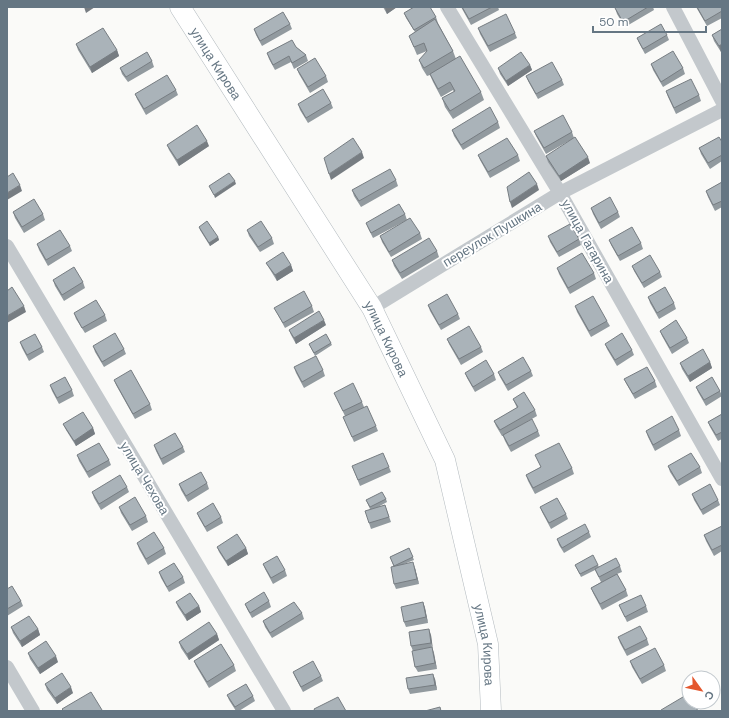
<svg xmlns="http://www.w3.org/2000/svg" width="729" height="718" viewBox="0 0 729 718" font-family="'DM Sans',sans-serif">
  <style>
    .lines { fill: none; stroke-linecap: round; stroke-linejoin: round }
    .secondary-casing { stroke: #b3babf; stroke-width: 21 }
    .minor { stroke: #c3c8cc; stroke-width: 14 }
    .secondary { stroke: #fff; stroke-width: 20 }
    .wall { fill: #929a9f }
    .shaded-wall { fill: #777d82 }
    .building { fill: #aab3b9; stroke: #777d82 }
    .labels { text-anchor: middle; stroke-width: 4; stroke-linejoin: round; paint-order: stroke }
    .street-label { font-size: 13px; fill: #657683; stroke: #fff }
  </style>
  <rect width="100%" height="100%" fill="#fafaf8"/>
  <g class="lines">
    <g class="secondary-casing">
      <g id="secondary">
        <path id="s1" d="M180,7L372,308L445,460L488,644L491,711"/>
      </g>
    </g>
    <path class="minor" d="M447,7L560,193L722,479
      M673,7L722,101
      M7,246L284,711
      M372,308L560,193L722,110
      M7,667L33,711"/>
    <use href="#secondary" class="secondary"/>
  </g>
  <path class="wall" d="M383,7H397L387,14Z
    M461,7H498L499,10L471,25Z
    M616,7H653L654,10L625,27L617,14L615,8Z
    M696,7H722V18L707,26Z
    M404,13L436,17L438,23L453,51L456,59L481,92L484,100L453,119L445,107L442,98L454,92L453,90L441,97L433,82L430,75L427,76L422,68L419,60L427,52V51L417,55L409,36L415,32L406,18Z
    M290,24L292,29L262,46L256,35L254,29Z
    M478,28L515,33L517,38L490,52L480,34Z
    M722,29L721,52L714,41L712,35Z
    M667,35L669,40L645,54L639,43L637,38Z
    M76,44L117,50L119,56L92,73L78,50Z
    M296,47L306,55L308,61L294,69L291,62L275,70L269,59L267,53Z
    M152,61L154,67L128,82L122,74L120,68Z
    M651,64L683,68L685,74L663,87L653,70Z
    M530,65L532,70L508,86L500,74L498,68Z
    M297,69L326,76L328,82L310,93L299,74Z
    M526,76L562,80L564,85L538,99L528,81Z
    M176,90L178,95L146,115L137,99L135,94Z
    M666,91L699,95L701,101L676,114L668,97Z
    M331,103L333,108L308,123L300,110L298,104Z
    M498,122L500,128L463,150L454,136L452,130Z
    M534,131L572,132L574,138L546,154L536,136Z
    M722,142V161L710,169L701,154L699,148Z
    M167,145L209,146L179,166L169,150Z
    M478,155H518L520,161L490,178L480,160Z
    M546,156L590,163L561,181L548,162Z
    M396,180L398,186L361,207L354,196L352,190Z
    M722,182V207L715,211L708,197L706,191Z
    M591,208L618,212L620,217L601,229L593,214Z
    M13,212L43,214L45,220L24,233L15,218Z
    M405,214L407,220L373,238L368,228L366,223Z
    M199,227L218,237L219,240L210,246L200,230Z
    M247,230L272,238L274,244L260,252L249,236Z
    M420,233L422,239L391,257L382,242L380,236Z
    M548,236L579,239L581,245L559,257L550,242Z
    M609,240L641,243L643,249L620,261L611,245Z
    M37,244L70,246L72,251L48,266L39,250Z
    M437,251L439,257L402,279L394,266L392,260Z
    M266,263L291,265L293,271L277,281L269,268Z
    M632,266L660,272L662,277L644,288L634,271Z
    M557,268L594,273L596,279L570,294L559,274Z
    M53,280L83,282L85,288L64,301L55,286Z
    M648,297L674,303L676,309L659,319L650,303Z
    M428,305L458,314L460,319L441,330L430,311Z
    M312,306L314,312L285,328L277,313L274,308Z
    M575,306L607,321L610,326L591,337L577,312Z
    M74,313L105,315L107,321L85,333L76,319Z
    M326,325L296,344L291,335L289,330Z
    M660,331L687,338L689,343L672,354L662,336Z
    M447,339L481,347L483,352L461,365L449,344Z
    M20,342L42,347L44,352L29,361L22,348Z
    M331,343L332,345L315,356L309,344Z
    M605,344L632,350L634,355L617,366L607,349Z
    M93,346L124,349L126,354L104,367L95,352Z
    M710,362L712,368L690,382L682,369L680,363Z
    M294,367L323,370L325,376L304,388L296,373Z
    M531,371L533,376L508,391L500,377L498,372Z
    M465,373L494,374L496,380L475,392L467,378Z
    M624,379L655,381L657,387L635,399L627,385Z
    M114,380L150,404L152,410L135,419L116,385Z
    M50,385L72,390L74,396L59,404L52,391Z
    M696,387L720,391L722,396L706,406L698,392Z
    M334,393L362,402L364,407L376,426L378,431L354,442L343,417L345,416Z
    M513,399L535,410L537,416L518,427L538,431L540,436L511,452L505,441L503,436H502L496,426L494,421L517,408Z
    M722,414V439L718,441L710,427L708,422Z
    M63,424L93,428L95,434L76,446L66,430Z
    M679,430L681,436L655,451L648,437L646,431Z
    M154,445L183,447L185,452L163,465L156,451Z
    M77,455L109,460L111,465L89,478L79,461Z
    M535,455L572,468L574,474L535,494L528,481L526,475L541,467Z
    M352,466L389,467L391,472L360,486Z
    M668,466L700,467L702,473L679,486L670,472Z
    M207,483L209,489L188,502L181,490L179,484Z
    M127,487L129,492L101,510L94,498L92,492Z
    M692,494L718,500L720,505L703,515L694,500Z
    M386,499L387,502L378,507L385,505L391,522L371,529L369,523L370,509L366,500Z
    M119,507L146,516L148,522L132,531L121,513Z
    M540,507L566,514L568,519L551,529L542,512Z
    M197,513L221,517L223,523L207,532L199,518Z
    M722,526V551L714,556L706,541L704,535Z
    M589,532L591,537L564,553L559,545L557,539Z
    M137,543L164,548L166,554L148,565L139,549Z
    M217,547L246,548L248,554L228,566L219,552Z
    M409,548L414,560L404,564L415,568L419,584L396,589L394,584V567L390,557Z
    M263,564L285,570L287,576L273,584L265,569Z
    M575,565H598L599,567L620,566L622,572L617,574L626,590L628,596L602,610L593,593L591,588L601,582L595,570L581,577Z
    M159,572L183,577L185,583L169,592L161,578Z
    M7,589L21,601L23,606L7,616Z
    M269,601L271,607L252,618L247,609L245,604Z
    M176,602L199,606L201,612L187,621L178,607Z
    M423,602L425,608L428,623L406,627L404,622Z
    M619,605L646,606L648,612L627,622Z
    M302,613L304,619L272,638L265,627L263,621Z
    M11,627L38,629L40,635L22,647L13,633Z
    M217,634L219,640L189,660L181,648L179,642Z
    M431,635L432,649L437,669L418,672L415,667L413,651L411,646Z
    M618,637L647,639L649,645L627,656L620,643Z
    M28,653L58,662L40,674L30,659Z
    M194,661L234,665L236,671L209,688L196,666Z
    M630,661L664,665L666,671L642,684L632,667Z
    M293,672L321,676L323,681L303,692L295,677Z
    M435,679L437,690L410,694L408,689Z
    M45,684L73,693L57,704L47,690Z
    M227,695L253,696L255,701L239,711H236L229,700Z"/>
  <path class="shaded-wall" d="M84,7H95L86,13Z
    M387,7H397L387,14L385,8Z
    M722,44V51L721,52L719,46Z
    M117,50L119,56L92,73L90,67Z
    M530,65L532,70L508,86L506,81Z
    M207,141L209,146L179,166L177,160Z
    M362,152L364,158L331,180L329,174Z
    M588,157L590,163L561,181L559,176Z
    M235,181L236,184L215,198L214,195Z
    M537,184L539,190L512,208L510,202Z
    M20,185L22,191L7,200V193Z
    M218,237L219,240L210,246L209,243Z
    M291,265L293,271L277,281L275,275Z
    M24,306L26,312L7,323V316Z
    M324,320L326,325L296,344L294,338Z
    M710,362L712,368L690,382L688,376Z
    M93,428L95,434L76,446L74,441Z
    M246,548L248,554L228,566L226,561Z
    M413,562L415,568L419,584L417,579Z
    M423,602L425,608L428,623L426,617Z
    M199,606L201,612L187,621L185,615Z
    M38,629L40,635L22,647L20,641Z
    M429,629L431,635L433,649L431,643Z
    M217,634L219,640L189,660L187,654Z
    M432,647L434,653L437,669L435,663Z
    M56,656L58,662L40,674L38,668Z
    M433,674L435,679L437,690L435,685Z
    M71,687L73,693L57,704L55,698Z"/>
  <path class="building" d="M414,7H430L436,17L414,30L404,13Z
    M462,7H492L469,19Z
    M616,7H648L623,22L615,8Z
    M697,7H722V11L705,21Z
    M283,12L290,24L260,41L254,29Z
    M506,14L515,33L488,46L478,28Z
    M435,19L453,51L424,68L419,60L427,51L424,43L414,47L409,36Z
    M661,24L667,35L643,49L637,38Z
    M103,28L117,50L90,67L76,44Z
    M722,29V44L719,46L712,35Z
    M292,40L296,47L306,55L292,63L289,56L273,65L267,53Z
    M673,51L683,68L661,82L651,64Z
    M147,52L152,61L126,77L120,68Z
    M521,52L530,65L506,81L498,68Z
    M460,56L481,92L450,111L442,98L455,91L450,82L438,89L430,74Z
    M315,58L326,76L308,87L297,69Z
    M552,62L562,80L536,94L526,76Z
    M167,75L176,90L144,109L135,94Z
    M691,79L699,95L674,108L666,91Z
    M323,89L331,103L306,118L298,104Z
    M490,107L498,122L461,145L452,130Z
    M563,115L572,132L544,148L534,131Z
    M197,125L207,141L177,160L167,145Z
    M575,137L588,157L559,176L546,156Z
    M719,137L722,142V155L708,163L699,148Z
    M353,138L362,152L329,174L324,158Z
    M507,138L518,155L488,172L478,155Z
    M390,169L396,180L359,201L352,190Z
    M529,172L537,184L510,202L507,187Z
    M13,173L20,185L7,193V177Z
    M229,173L235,181L214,195L209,186Z
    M722,182V201L713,205L706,191Z
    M610,197L618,212L599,223L591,208Z
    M34,199L43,214L22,227L13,212Z
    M399,204L405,214L371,233L366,223Z
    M410,218L420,233L389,252L380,236Z
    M207,221L218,237L209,243L199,227Z
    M261,221L272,238L258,247L247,230Z
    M570,224L579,239L557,252L548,236Z
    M632,227L641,243L618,256L609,240Z
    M60,230L70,246L46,260L37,244Z
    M429,238L437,251L400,273L392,260Z
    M283,252L291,265L275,275L266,263Z
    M582,253L594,273L568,288L557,268Z
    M650,255L660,272L642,283L632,266Z
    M74,267L83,282L62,295L53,280Z
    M12,287L24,306L7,316V291Z
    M665,287L674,303L657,313L648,297Z
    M304,291L312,306L283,323L274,308Z
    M447,294L458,314L439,325L428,305Z
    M593,296L607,321L589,331L575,306Z
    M96,300L105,315L82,328L74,313Z
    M319,311L324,320L294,338L289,330Z
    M676,320L687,338L670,348L660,331Z
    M469,326L481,347L459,359L447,339Z
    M115,333L124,349L102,362L93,346Z
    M622,333L632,350L615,360L605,344Z
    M35,334L42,347L27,355L20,342Z
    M326,334L331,343L314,353L309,344Z
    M703,349L710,362L688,376L680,363Z
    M316,356L323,370L302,382L294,367Z
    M523,357L531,371L506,385L498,372Z
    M486,360L494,374L473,387L465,373Z
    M647,367L655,381L633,394L624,379Z
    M131,370L150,404L133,414L114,380Z
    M65,377L72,390L57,398L50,385Z
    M712,377L720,391L704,400L696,387Z
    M353,383L362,402L343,411L334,393Z
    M524,392L535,410L500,430L494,421L518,407L513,399Z
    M367,406L376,426L352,437L343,417Z
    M83,412L93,428L74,441L63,424Z
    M722,414V432L716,435L708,422Z
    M672,416L679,430L653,445L646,431Z
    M532,419L538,431L509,446L503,435Z
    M175,433L183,447L161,459L154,445Z
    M99,443L109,460L87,472L77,455Z
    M559,443L572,468L533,488L526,475L541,467L535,455Z
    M383,453L389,467L358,480L352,466Z
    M691,453L700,467L677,481L668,466Z
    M201,472L207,483L186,496L179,484Z
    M120,475L127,487L99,504L92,492Z
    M710,484L718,500L701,510L692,494Z
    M382,492L386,499L370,507L366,500Z
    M135,497L146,516L130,525L119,507Z
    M557,498L566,514L549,523L540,507Z
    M213,503L221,517L205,527L197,513Z
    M385,505L389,517L369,523L365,511Z
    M585,524L589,532L562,548L557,539Z
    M722,526V545L712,550L704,535Z
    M154,532L164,548L146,559L137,543Z
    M237,534L246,548L226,561L217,547Z
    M409,548L413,557L394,566L390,557Z
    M593,555L598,565L580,574L575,565Z
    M277,556L285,570L271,578L263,564Z
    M616,558L620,566L599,577L595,569Z
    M413,562L417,579L394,584L391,567Z
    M174,563L183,577L167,587L159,572Z
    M617,574L626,590L600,604L591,588Z
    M12,586L21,601L7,609V589Z
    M264,592L269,601L250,613L245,604Z
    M190,593L199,606L185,615L176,602Z
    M641,595L646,606L625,617L619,605Z
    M294,602L302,613L270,633L263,621Z
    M423,602L426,617L404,622L401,607Z
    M29,616L38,629L20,641L11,627Z
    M209,622L217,634L187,654L179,642Z
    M640,626L647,639L625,650L618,637Z
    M429,629L431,643L411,646L409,632Z
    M46,641L56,656L38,668L28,653Z
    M221,644L234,665L207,682L194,661Z
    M432,647L435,663L415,667L412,651Z
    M655,648L664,665L640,679L630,661Z
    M313,661L321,676L301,687L293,672Z
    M62,673L71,687L55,698L45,684Z
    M433,674L435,685L408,689L406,678Z
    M246,684L253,696L235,707L227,695Z
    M91,692L102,710L101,711H64L62,709Z
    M688,694L689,695V702H693L698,711H662L661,710Z
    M338,697L346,711H315L314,709Z
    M440,707L441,711H425Z"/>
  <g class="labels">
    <g class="street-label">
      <text dy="5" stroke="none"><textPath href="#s1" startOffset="67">улица Кирова</textPath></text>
      <text transform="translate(492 234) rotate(-31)" y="5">переулок Пушкина</text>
      <text transform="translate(588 241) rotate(61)" y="5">улица Гагарина</text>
      <text dy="5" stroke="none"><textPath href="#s1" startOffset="391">улица Кирова</textPath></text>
      <text transform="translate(145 478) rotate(59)" y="5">улица Чехова</text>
      <text dy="5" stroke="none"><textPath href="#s1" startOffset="715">улица Кирова</textPath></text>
    </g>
  </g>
  <rect width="729" height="718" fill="none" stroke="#657683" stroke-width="16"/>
  <g transform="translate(701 690) rotate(123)"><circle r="19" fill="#ffffff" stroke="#c1c8cd"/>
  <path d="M0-3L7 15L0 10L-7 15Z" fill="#e4572e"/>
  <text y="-6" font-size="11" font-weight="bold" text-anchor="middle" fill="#657683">С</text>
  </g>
  <path d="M593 26v6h113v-6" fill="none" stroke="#657683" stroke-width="2"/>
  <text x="599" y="26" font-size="12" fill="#657683" stroke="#ffffff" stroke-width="3" paint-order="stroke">50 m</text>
</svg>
